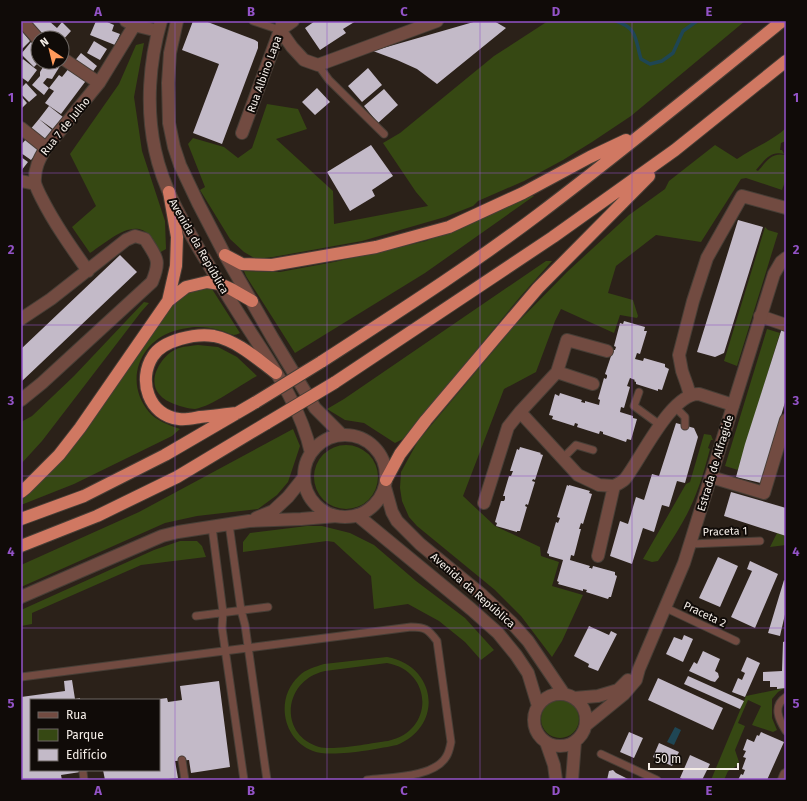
<svg xmlns="http://www.w3.org/2000/svg" width="807" height="801" viewBox="0 0 807 801" font-family="'Fira Sans',sans-serif">
  <style>
    .green { fill: #364813; fill-rule: evenodd }
    .water { fill: #1f4654 }
    .lines { fill: none; stroke-linecap: round; stroke-linejoin: round }
    .stream { stroke: #1f4654; stroke-width: 3.5 }
    .building { fill: #c3bac8 }
    .service-casing { stroke: #473e36; stroke-width: 9 }
    .minor-casing { stroke: #473e36; stroke-width: 14 }
    .tertiary-casing { stroke: #473e36; stroke-width: 14 }
    .trunk-casing { stroke: #473e36; stroke-width: 14 }
    .service { stroke: #724b41; stroke-width: 7 }
    .minor { stroke: #724b41; stroke-width: 12 }
    .tertiary { stroke: #724b41; stroke-width: 12 }
    .trunk { stroke: #d07862; stroke-width: 12 }
    .trunk-bridge-casing { stroke: #473e36; stroke-width: 14; stroke-linecap: butt }
    .trunk-bridge { stroke: #d07862; stroke-width: 12 }
    .grid { fill: none; stroke: #9353c7; stroke-width: 1; stroke-opacity: 0.55 }
    .labels { text-anchor: middle; stroke-width: 4; stroke-linejoin: round; paint-order: stroke }
    .street-label { font-size: 11px; fill: #f5eee8; stroke: #100b08 }
    .neatline { fill: none; stroke: #9353c7; stroke-width: 1.5 }
    .grid-label { font-size: 13px; text-anchor: middle; font-weight: bold; fill: #9353c7 }
  </style>
  <rect width="100%" height="100%" fill="#2b2119"/>
  <path class="green" d="M548,21H637L639,22L641,21H745L631,116L592,142L563,160L524,181L478,201L473,206L445,217L362,241L273,257L256,259L244,252L230,239L200,190L205,187L188,144L193,138L224,147L238,158L252,148L267,104L298,109L307,129L276,139L333,191L334,224L428,206L416,192L383,143L400,133L494,56Z
    M144,43L134,97L142,151L165,221L166,249L159,253C144,208 115,236 90,253L72,227L96,206L70,154L119,84L136,45Z
    M786,128V141L781,143L780,150H782L784,154C770,150 764,161 756,170L758,171C767,161 771,152 786,155V179L782,190L746,178L741,179L701,242L656,235L616,266L608,293L633,300L638,316L637,318L620,315L614,333L561,309L555,321L536,372L504,389L463,496L495,526L540,547L541,556L559,562L552,586L583,595L562,641L552,657L521,616L495,590L417,526L409,517L402,501L400,488L401,472L418,441L515,325L567,272L629,215L665,189L669,181L715,145L737,159C753,148 772,141 786,128Z
    M530,196H534L425,273L295,353L246,276L244,271L280,272L334,262L426,241Z
    M765,227L768,230L778,233L737,366L724,361Z
    M546,261H552L520,297L403,439L395,443L364,423L345,420L327,409L344,399Z
    M200,288L212,289L240,333C238,334 235,335 234,335C229,334 224,331 219,330C213,328 205,327 198,327C191,327 181,329 174,331C139,342 124,382 149,412C157,421 169,425 180,429L172,436L74,484L21,505V498L31,491L169,309C178,298 186,292 200,288Z
    M144,302L149,303L141,312L42,441L21,464V422L32,416L74,376Z
    M767,329L780,333L738,470L725,466Z
    M198,345L218,347L237,357L257,376C240,385 213,406 195,409C189,409 180,406 174,404C169,402 163,399 159,394C146,379 163,353 179,348C185,346 192,346 198,345Z
    M293,429L300,446L288,482L277,495L258,509L197,516L165,523L21,587V565L139,512Z
    M704,434L711,435L713,440H711L708,448L710,449C706,464 702,479 696,494C687,518 672,540 658,561L652,562L643,559L686,484L690,482Z
    M314 477a32 32 0 1 1 64 0a32 32 0 1 1-64 0Z
    M307,526H322L350,533L374,545L416,581L465,618L494,650L481,660L465,642L439,621L408,604L374,609L371,576L334,542L327,541L243,552V542L250,533Z
    M777,533L786,536V545L770,547Z
    M180,541H197L202,546L206,557L141,565L32,613V624L21,626V610L154,550Z
    M387,657C437,666 444,726 397,745C377,749 330,758 313,751C282,739 275,698 299,676C306,669 315,667 324,664ZM387,663C433,671 435,731 388,741C371,743 334,751 319,747C278,735 283,680 325,671Z
    M785,688L778,692L772,699V718L777,730L773,732L752,725L761,706L748,700L738,723L745,726L735,750L739,762L737,766L728,771L724,780H711L746,696Z
    M541 719a19 19 0 1 1 38 0a19 19 0 1 1-38 0Z"/>
  <path class="water" d="M675,727L681,730L674,745L667,742Z"/>
  <g class="lines">
    <path class="stream" d="M616,21C638,28 635,40 641,59L650,64L662,61L673,53L683,31L697,21"/>
  </g>
  <path class="building" d="M26,21H49L57,28L62,22L71,31L62,41V38H42Z
    M96,21H105L114,25L112,31L120,34L115,45L90,35Z
    M193,21H205L255,40L258,42V48L222,144L193,133L219,64L182,50Z
    M315,21H356L343,29L346,33L320,50L305,28Z
    M477,21H494L506,28L437,84L417,69L397,60L373,51Z
    M21,30L30,41L21,50Z
    M94,41L107,49L100,60L87,53Z
    M31,42L38,48V63L34,67L21,54Z
    M81,53L97,66L61,114L45,103L54,91L49,88L59,75L62,77Z
    M23,59L37,70L28,82L21,77V62Z
    M46,62H53L60,66L52,79L47,78L43,83L49,88L44,95L32,85L40,76V72Z
    M368,68L382,85L362,102L348,86Z
    M26,83L37,95L29,102L21,94V88Z
    M317,88L330,102L315,115L302,102Z
    M384,89L398,105L378,123L364,106Z
    M21,96L27,103L21,109Z
    M49,106L63,117L53,129L39,119Z
    M39,119L52,130L43,142L29,131Z
    M27,138L41,148L31,160L21,153V145Z
    M371,145L393,176L372,190L375,196L350,211L327,172Z
    M21,157L28,162L21,171Z
    M738,220L763,227L724,353L715,357L697,352Z
    M120,255L137,272L21,382V349Z
    M624,321L645,327L644,331H647L640,354L637,353L635,359L643,361L644,358L665,364V367L669,369L662,390L658,389V391L636,384V382L634,381L635,380L630,378L627,386L630,387L624,408L621,407L620,412L633,416V418L637,419L631,440L627,439L626,442L603,434V432L600,431L599,434L577,427L578,424L575,423L574,426L552,419L553,416L549,415L555,394L559,396L560,393L582,400L581,402L585,403V401L599,405L600,400L598,399L604,378L606,379L607,377V375L605,374L613,350H615L616,347L614,346L620,323L623,324Z
    M782,328L786,329V399L761,483L736,477L745,444Z
    M676,423L694,428L698,437L685,483L677,481L669,507L662,505L654,532L643,528L632,564L610,556L620,521L628,524L636,497L644,500L652,474L659,476Z
    M520,447L541,453L540,454L543,455L535,480L533,479L532,481L535,482L528,505L526,504L525,506L527,507L520,531H517V532L496,526L497,523L495,522L501,501H504L505,499V496H503L509,476H511L513,471H510L517,449L519,450Z
    M567,485L569,486V485L590,491L589,493L592,494L583,524L581,523L579,529H581L574,556L571,555L570,560L590,566L589,568H591L592,569L593,566L615,572V575L617,576L611,597H609L608,599L586,592L587,590L583,589V591L558,584L559,582L557,581L563,560L549,556V554L547,553L556,522L558,523L560,518L557,517Z
    M731,492L786,508V536L724,516Z
    M718,557L738,566L720,607L699,598Z
    M750,561L778,574L755,628L731,617L752,571L747,569Z
    M784,580L786,581V610L780,636L768,633Z
    M589,626L609,635L611,631L617,634L598,671L588,667L589,664L574,656Z
    M684,635L693,639L683,662L666,654L674,637L682,640Z
    M786,641V688L777,689V687H770V681H763V672L782,671L783,642Z
    M703,651L720,659L715,671L718,673L719,677L715,682L711,681L689,671L694,662L697,664Z
    M747,657L760,663L745,697L732,692L738,678L742,680L745,673L741,671Z
    M688,676L744,701L740,709L684,684Z
    M658,678L723,708L713,730L648,700Z
    M72,680L75,699L80,698V700H31V770L87,771L61,775L62,780H21V697L65,691L64,681Z
    M219,681L230,767L191,773L189,760L175,761L178,778L159,780H105L103,770H159V699L167,698L168,702L182,700L180,686Z
    M629,732L643,738L634,758L620,752Z
    M761,732L784,742L767,780H738L741,774L743,775L745,770L742,769L746,758L743,757L746,751L743,750L747,739L754,742L757,735L759,736Z
    M659,743L679,752L672,766L653,757Z
    M690,755L710,764L702,780H685L680,778Z
    M613,770L616,773L630,780H607L609,771Z"/>
  <g class="lines">
    <g class="service-casing">
      <path id="service" d="M253,21L280,30
        M318,65L329,80L384,134
        M639,392L634,406L660,425
        M675,407L685,417V426
        M563,458L576,445L593,450
        M229,524L241,610L245,625L267,780
        M212,527L223,612L222,628L244,780
        M691,544L760,541
        M666,608L736,641
        M196,616L268,607
        M21,677L411,627C425,627 428,629 437,641L451,742C450,747 449,753 446,757C433,778 390,777 367,780
        M786,697C772,706 779,720 786,731
        M601,754L657,780
        M182,760L185,780
        M83,772L84,780"/>
    </g>
    <g class="minor-casing">
      <path id="minor" d="M22,21L38,39
        M126,21L134,25L158,31
        M283,21L280,30L292,47L304,60L318,65L437,21
        M62,58L99,83
        M21,128L46,148
        M242,133L280,30L293,21
        M21,181L35,184
        M88,271C71,247 54,223 41,197C39,193 36,187 35,183C34,169 39,159 46,148L99,83L137,21
        M760,316L786,325
        M21,319L51,299L126,240L135,236L145,239C157,258 161,260 152,282L42,383L21,400
        M557,372L593,384
        M690,395L687,385L682,371L679,355L693,301L707,258L742,196L786,208
        M520,412L578,475L599,485L614,486
        M711,477L764,493L786,420
        M484,503L508,427L520,412L557,372L567,340L607,351
        M598,556L614,486C618,484 622,482 625,479C641,459 671,393 699,394L733,405
        M784,780L786,775"/>
    </g>
    <g class="tertiary-casing">
      <path id="tertiary" d="M161,21C149,62 146,108 155,150C163,188 183,222 202,254C220,284 238,313 257,342C279,376 302,412 311,453
        M177,21L170,53L168,83L169,123L174,147L180,165L198,203L225,255L272,337L315,408L342,435
        M304 476a41 41 0 1 1 82 0a41 41 0 1 1-82 0Z
        M385,487L392,512L397,521L420,544L482,595L511,622L528,641L564,694
        M357,515L471,609L498,633L516,655L528,673L538,706
        M256,518L273,511L288,497L304,477
        M21,597L162,536L178,532L249,521L301,519L337,516
        M534 720a26 26 0 1 1 52 0a26 26 0 1 1-52 0Z
        M574,698L598,696L618,690L628,680
        M586,725L624,694L636,680L639,669L684,563L774,274L781,262L786,258
        M546,742L554,765L556,780
        M572,780L575,742"/>
    </g>
    <g class="trunk-casing">
      <path id="trunk" d="M225,255L242,264L272,265L376,247L449,227L523,193L590,157L626,140
        M168,301L176,266L177,237L169,192
        M321,362C395,314 469,267 539,214C621,152 702,86 782,21
        M334,383L553,237L675,150L786,61
        M237,413C225,414 213,416 200,417C194,418 186,420 179,419C149,416 137,380 153,356C163,340 196,333 214,336C238,341 257,359 276,373
        M386,480L400,454L426,420L497,336L538,288L649,176
        M21,492L26,488L59,455L80,428L168,301L186,287L207,282L220,284L231,289L252,301
        M21,519L84,496L165,455L256,402
        M21,546L97,516L177,477L267,423"/>
    </g>
    <use href="#service" class="service"/>
    <use href="#minor" class="minor"/>
    <use href="#tertiary" class="tertiary"/>
    <use href="#trunk" class="trunk"/>
    <g class="trunk-bridge-casing">
      <path id="trunk-bridge" d="M256,402L321,362
        M267,423L334,383"/>
    </g>
    <use href="#trunk-bridge" class="trunk-bridge"/>
  </g>
  <path class="grid" d="M175,21V780M327,21V780M480,21V780M632,21V780M21,173H786M21,325H786M21,476H786M21,628H786"/>
  <g class="labels">
    <g class="street-label">
      <text transform="translate(264 74) rotate(-70)" y="4">Rua Albino Lapa</text>
      <text transform="translate(65 126) rotate(-51)" y="4">Rua 7 de Julho</text>
      <text transform="translate(199 246) rotate(60)" y="4">Avenida da República</text>
      <text transform="translate(715 463) rotate(-73)" y="4">Estrada de Alfragide</text>
      <text transform="translate(725 531) rotate(-2)" y="4">Praceta 1</text>
      <text transform="translate(473 590) rotate(41)" y="4">Avenida da República</text>
      <text transform="translate(705 614) rotate(25)" y="4">Praceta 2</text>
    </g>
  </g>
  <rect width="807" height="801" fill="none" stroke="#100b08" stroke-width="44"/>
  <rect x="30" y="699" width="130" height="72" fill="#100b08" stroke="#6c6662"/>
  <rect x="38" y="712" width="20" height="6" fill="#724b41" stroke="#6c6662"/>
  <text x="66" y="719" font-size="12" fill="#f5eee8">Rua</text>
  <rect x="38" y="729" width="20" height="12" fill="#364813" stroke="#6c6662"/>
  <text x="66" y="739" font-size="12" fill="#f5eee8">Parque</text>
  <rect x="38" y="749" width="20" height="12" fill="#c3bac8" stroke="#6c6662"/>
  <text x="66" y="759" font-size="12" fill="#f5eee8">Edifício</text>
  <g transform="translate(50 50) rotate(325)"><circle r="19" fill="#100b08" stroke="#6c6662"/>
  <path d="M0-3L7 15L0 10L-7 15Z" fill="#ff9a5b"/>
  <text y="-6" font-size="11" font-weight="bold" text-anchor="middle" fill="#f5eee8">N</text>
  </g>
  <path d="M649 763v6h89v-6" fill="none" stroke="#f5eee8" stroke-width="2"/>
  <text x="655" y="763" font-size="12" fill="#f5eee8" stroke="#100b08" stroke-width="3" paint-order="stroke">50 m</text>
  <rect x="22" y="22" width="763" height="757" class="neatline"/>
  <g class="grid-label">
    <text x="98" y="16">A</text>
    <text x="251" y="16">B</text>
    <text x="404" y="16">C</text>
    <text x="556" y="16">D</text>
    <text x="709" y="16">E</text>
    <text x="11" y="102">1</text>
    <text x="796" y="102">1</text>
    <text x="11" y="254">2</text>
    <text x="796" y="254">2</text>
    <text x="11" y="405">3</text>
    <text x="796" y="405">3</text>
    <text x="11" y="556">4</text>
    <text x="796" y="556">4</text>
    <text x="11" y="708">5</text>
    <text x="796" y="708">5</text>
    <text x="98" y="795">A</text>
    <text x="251" y="795">B</text>
    <text x="404" y="795">C</text>
    <text x="556" y="795">D</text>
    <text x="709" y="795">E</text>
  </g>
</svg>
